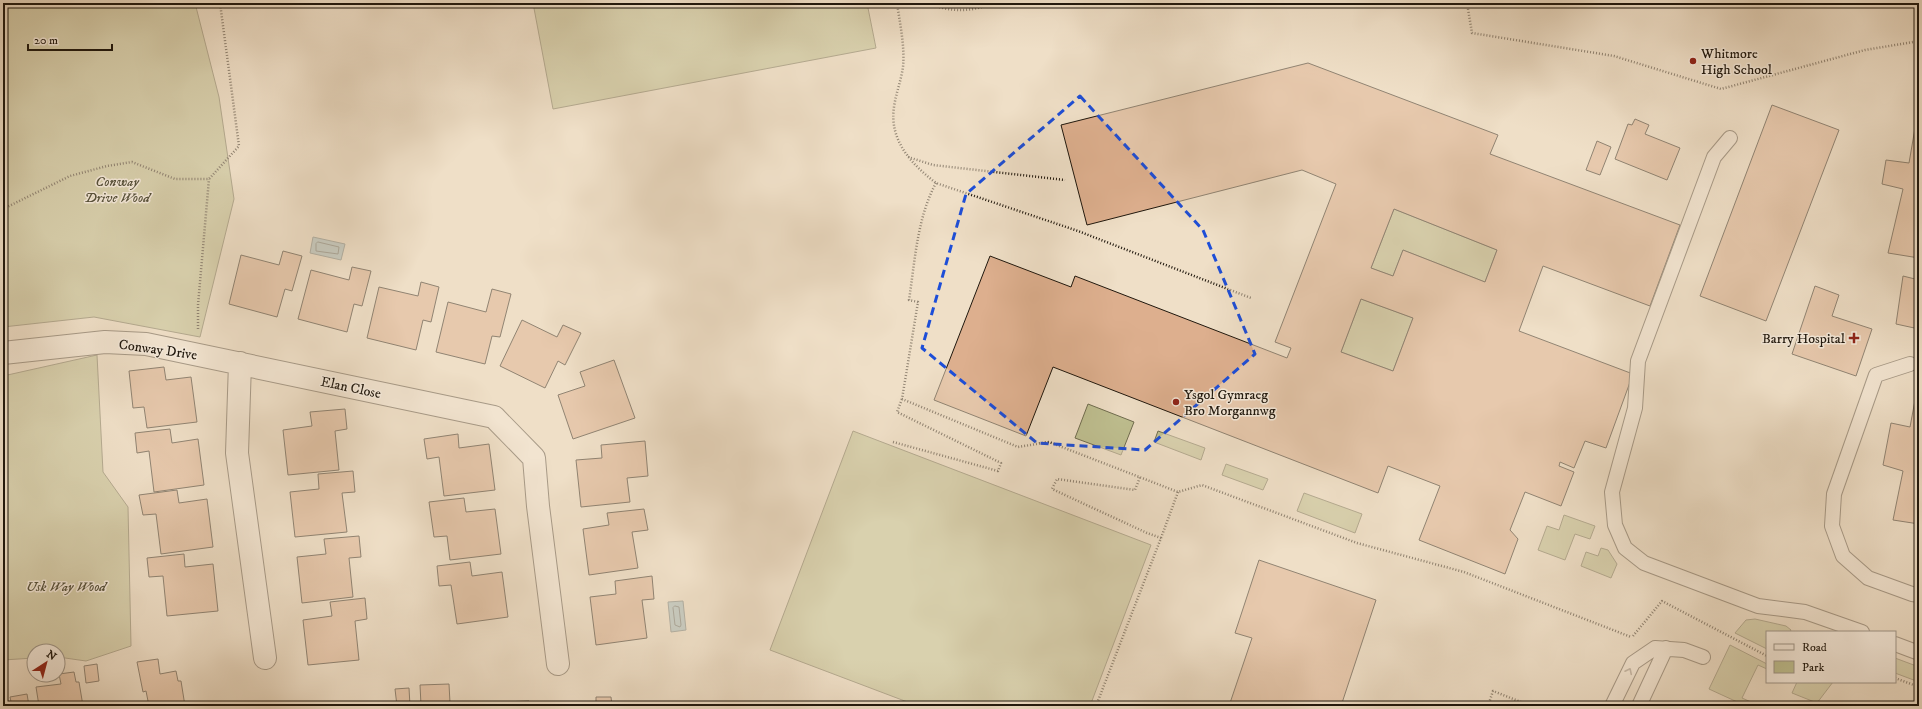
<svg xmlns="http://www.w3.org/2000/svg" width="1922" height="709" viewBox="0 0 1922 709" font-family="'IM FELL DW Pica',serif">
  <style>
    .green { fill: #bfc091; stroke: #6f6c4f }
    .water { fill: #9fbabf; stroke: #6c7978 }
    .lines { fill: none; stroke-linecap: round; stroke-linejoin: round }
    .shore { stroke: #5f6866; stroke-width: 1 }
    .building { fill: #ddaf8e; stroke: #1f170d; fill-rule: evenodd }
    .service-casing { stroke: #53493c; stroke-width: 16 }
    .minor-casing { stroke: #53493c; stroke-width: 24 }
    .path { stroke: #1f170d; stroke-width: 2.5; stroke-dasharray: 1 2; stroke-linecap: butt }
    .service { stroke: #f5eadb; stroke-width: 14 }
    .minor { stroke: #f5eadb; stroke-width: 22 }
    .oneway { stroke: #958b7e }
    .marked { fill: none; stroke: #1d4ed8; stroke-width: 3; stroke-dasharray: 8 5; stroke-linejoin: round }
    .poi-dot { fill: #8f2418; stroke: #f5eadb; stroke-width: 1.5 }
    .labels { text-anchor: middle; stroke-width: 3; stroke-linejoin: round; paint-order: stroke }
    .poi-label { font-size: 14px; fill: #1f170d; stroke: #f5eadb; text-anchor: start }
    .park-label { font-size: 14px; font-style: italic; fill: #57523b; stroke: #f5eadb }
    .street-label { font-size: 14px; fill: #1f170d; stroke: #f5eadb }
  </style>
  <rect width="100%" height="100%" fill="#efdfc7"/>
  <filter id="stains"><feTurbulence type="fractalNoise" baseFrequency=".005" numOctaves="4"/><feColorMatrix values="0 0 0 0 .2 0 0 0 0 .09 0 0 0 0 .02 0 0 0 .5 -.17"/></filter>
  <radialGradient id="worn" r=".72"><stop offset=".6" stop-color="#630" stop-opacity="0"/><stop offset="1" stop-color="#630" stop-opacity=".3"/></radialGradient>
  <path class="green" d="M3,3H195L219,97L234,199L200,337L94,317L3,327Z
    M533,3H867L876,48L553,109Z
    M1394,209L1497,250L1485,282L1403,250L1393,276L1371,268Z
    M1361,299L1413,318L1393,371L1341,352Z
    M97,355L103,472L128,507L131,646L86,661L58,657V651H34V658L3,660V376Z
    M1088,404L1134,422L1121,455L1075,438Z
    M853,431L1151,545L1090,706H918L770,650Z
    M1158,431L1205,448L1201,460L1154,442Z
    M1226,464L1268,479L1263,490L1222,475Z
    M1304,493L1362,514L1355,533L1297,511Z
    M1564,515L1595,526L1590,539L1575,534L1565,560L1538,550L1547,526L1559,530Z
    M1601,548L1608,550L1617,564L1611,578L1581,566L1586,552L1598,556Z
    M1755,619L1786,626L1791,630L1790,632H1767V649L1735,633L1746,620Z
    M1730,645L1767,664V669L1758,665L1742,698L1751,702L1750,706H1746L1709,689Z
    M1895,658L1919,667V682L1895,673Z
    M1797,682H1833L1817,703L1792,693Z"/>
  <path class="water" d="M313,237L345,244L341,260L310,253Z
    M683,601L686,630L671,632L668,602Z"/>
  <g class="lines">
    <path class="shore" d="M318,242L339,247L338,254L316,251V244Z
      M675,606L679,607L681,625L680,627L675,625L673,608Z"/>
  </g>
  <path class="building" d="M1308,63L1498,135L1490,154L1680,225L1650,306L1543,266L1519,331L1633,374L1606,448L1585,441L1574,468L1560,462L1559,466L1574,472L1561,506L1525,492L1510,530L1518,539L1505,574L1419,540L1440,486L1388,466L1378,493L1053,367L1026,436L934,400L990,256L1071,287L1075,276L1287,358L1291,348L1275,342L1336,184L1302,170L1087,225L1061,125ZM1394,209L1497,250L1485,282L1403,250L1393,276L1371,268ZM1361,299L1413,318L1393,371L1341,352Z
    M1772,105L1839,130L1766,321L1700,296Z
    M1919,105V258L1888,253L1903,189L1882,184L1886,160L1909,163Z
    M1635,119L1649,125L1645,134L1680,148L1667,180L1615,159L1628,124L1632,125Z
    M1597,141L1611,147L1600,175L1586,170Z
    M283,251L302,256L292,291L285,289L277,317L229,304L241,255L279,265Z
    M352,267L371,271L362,306L354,304L347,332L298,319L311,270L349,280Z
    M1903,276L1919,280V329L1896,324Z
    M421,282L439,287L431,322L423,320L416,350L367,338L379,287L418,296Z
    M1815,286L1839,295L1832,316L1872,329L1856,376L1792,354Z
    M492,289L511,294L500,337L492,336L485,364L436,352L448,302L486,312Z
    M522,320L557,337L563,325L581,333L565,365L558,361L545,388L500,366Z
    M614,360L635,418L573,439L558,395L585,386L580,372Z
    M164,367L166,380L191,377L197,422L147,428L144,407L133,408L129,371Z
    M1919,379V524L1893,520L1903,471L1883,465L1891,423L1910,427Z
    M345,409L347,429L335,431L339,470L288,475L283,430L312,426L310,412Z
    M170,429L172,443L198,439L204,485L154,492L149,451L137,453L135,433Z
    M458,434L459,448L489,444L495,490L444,496L439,457L427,459L424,439Z
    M645,441L648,476L627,478L630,502L581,507L576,460L602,458L601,445Z
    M353,471L355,492L342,493L347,532L295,537L290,492L319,489L318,474Z
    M177,490L179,503L207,499L213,547L161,554L156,514L143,515L139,495Z
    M464,498L466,512L495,509L501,554L450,560L447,536L434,537L429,502Z
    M644,509L648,530L632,532L638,568L589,575L583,529L609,525L607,513Z
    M359,536L361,557L349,558L353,597L302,603L297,557L326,554L324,539Z
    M184,554L185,567L213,564L218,611L167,616L163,576L149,577L147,558Z
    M1259,560L1376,600L1341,706H1229L1252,638L1235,633Z
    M470,562L472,576L502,572L508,617L457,624L451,585L439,586L437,566Z
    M652,576L654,599L642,600L647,638L596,645L590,597L616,594L615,581Z
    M365,598L367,619L355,621L359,660L308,665L303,620L332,616L330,602Z
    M158,659L160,674L176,671L178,681H181L185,706H149L146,691L143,692L137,662Z
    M97,664L99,681L86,683L84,666Z
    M74,672L76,682H79L83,706H39L36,687L61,684L59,674Z
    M449,684L450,703L421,705L420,685Z
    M409,688L410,706H397L395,689Z
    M27,694L29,706H12L10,697Z
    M596,697H611L612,706H596Z
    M529,701V706H502V702Z"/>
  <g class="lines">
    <g class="service-casing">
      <path id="service" d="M1730,138L1714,157L1638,361L1635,408L1612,492L1615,525L1625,548L1644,563L1758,606L1805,612L1862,632
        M1910,364L1876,375L1834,494L1832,526L1843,556L1868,578L1912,594L1919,595
        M1895,644L1919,653
        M1612,706L1633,663L1655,648L1684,650L1703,657
        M1639,706L1666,648"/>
    </g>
    <g class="minor-casing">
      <path id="minor" d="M3,353L105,342L146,344L494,417L534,458L538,506L558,664
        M240,363L237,453L265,658"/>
    </g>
    <path class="path" d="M897,3C900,24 905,47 903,67C901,81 896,93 894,107C889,140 911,164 936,183L1078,231L1251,298
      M935,3L939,7C957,12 975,11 992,3
      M1467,3L1472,33L1614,56L1721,89L1865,50L1919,41
      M908,157L933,165L1065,180
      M936,183C917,218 915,261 909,300L918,302L902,399L1018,447L1049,442L1178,492L1202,485L1357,543L1464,572L1631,637
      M3,209L70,176L107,166L132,162L175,179H209L239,146L220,3
      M198,329V305L209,179
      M893,442L998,471L1001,463L897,412L902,399
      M1161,538L1178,492
      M1633,636L1662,601L1767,656
      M1895,678L1919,687
      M1096,706L1161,538L1147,533L1052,489L1057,479L1135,490L1140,477
      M1488,706L1493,691L1531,706"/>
    <use href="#service" class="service"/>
    <use href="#minor" class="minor"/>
  </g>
  <defs><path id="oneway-chevron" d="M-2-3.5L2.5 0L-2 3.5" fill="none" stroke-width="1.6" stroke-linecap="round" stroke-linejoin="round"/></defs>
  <use class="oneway" href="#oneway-chevron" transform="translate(1629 671) rotate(-64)"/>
  <path d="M0 0H1922V709H0ZM1080,96L1203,230L1255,354L1145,450L1037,443L922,348L966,194Z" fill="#efdfc7" fill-opacity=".55" fill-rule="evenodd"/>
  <path class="marked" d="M1080,96L1203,230L1255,354L1145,450L1037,443L922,348L966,194Z"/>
  <g class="poi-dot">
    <circle cx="1693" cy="61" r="4"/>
    <path d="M1852 332h4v4h4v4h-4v4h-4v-4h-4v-4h4z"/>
    <circle cx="1176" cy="402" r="4"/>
  </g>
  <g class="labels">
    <g class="poi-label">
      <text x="1701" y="58">Whitmore<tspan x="1701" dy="16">High School</tspan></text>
      <text x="1845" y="343" text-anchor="end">Barry Hospital</text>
      <text x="1184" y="399">Ysgol Gymraeg<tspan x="1184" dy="16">Bro Morgannwg</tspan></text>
    </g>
    <g class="park-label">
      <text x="117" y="186">Conway<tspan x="117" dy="16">Drive Wood</tspan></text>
      <text x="66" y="591">Usk Way Wood</text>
    </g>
    <g class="street-label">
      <text transform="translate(158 349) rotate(8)" y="5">Conway Drive</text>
      <text transform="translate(351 387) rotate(12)" y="5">Elan Close</text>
    </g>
  </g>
  <rect width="1922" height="709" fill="none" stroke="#efdfc7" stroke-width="16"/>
  <rect x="4" y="4" width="1914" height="701" fill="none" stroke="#1f170d" stroke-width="2"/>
  <rect x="8" y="8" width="1906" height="693" fill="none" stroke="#1f170d"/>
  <rect x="1766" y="631" width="130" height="52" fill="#f5eadb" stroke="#9f9689"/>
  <rect x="1774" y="644" width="20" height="6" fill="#f5eadb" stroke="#9f9689"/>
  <text x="1802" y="651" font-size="12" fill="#1f170d">Road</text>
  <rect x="1774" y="661" width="20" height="12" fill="#bfc091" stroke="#9f9689"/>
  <text x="1802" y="671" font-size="12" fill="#1f170d">Park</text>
  <g transform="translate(46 663) rotate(36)"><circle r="19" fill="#f5eadb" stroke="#9f9689"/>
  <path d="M0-3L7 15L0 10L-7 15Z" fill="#8f2418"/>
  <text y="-6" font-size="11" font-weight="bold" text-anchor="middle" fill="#1f170d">N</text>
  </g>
  <path d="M28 44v6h84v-6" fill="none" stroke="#1f170d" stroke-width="2"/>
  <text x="34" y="44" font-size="12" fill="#1f170d" stroke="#f5eadb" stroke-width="3" paint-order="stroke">20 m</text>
  <rect width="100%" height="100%" filter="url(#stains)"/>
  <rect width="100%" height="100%" fill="url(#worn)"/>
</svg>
